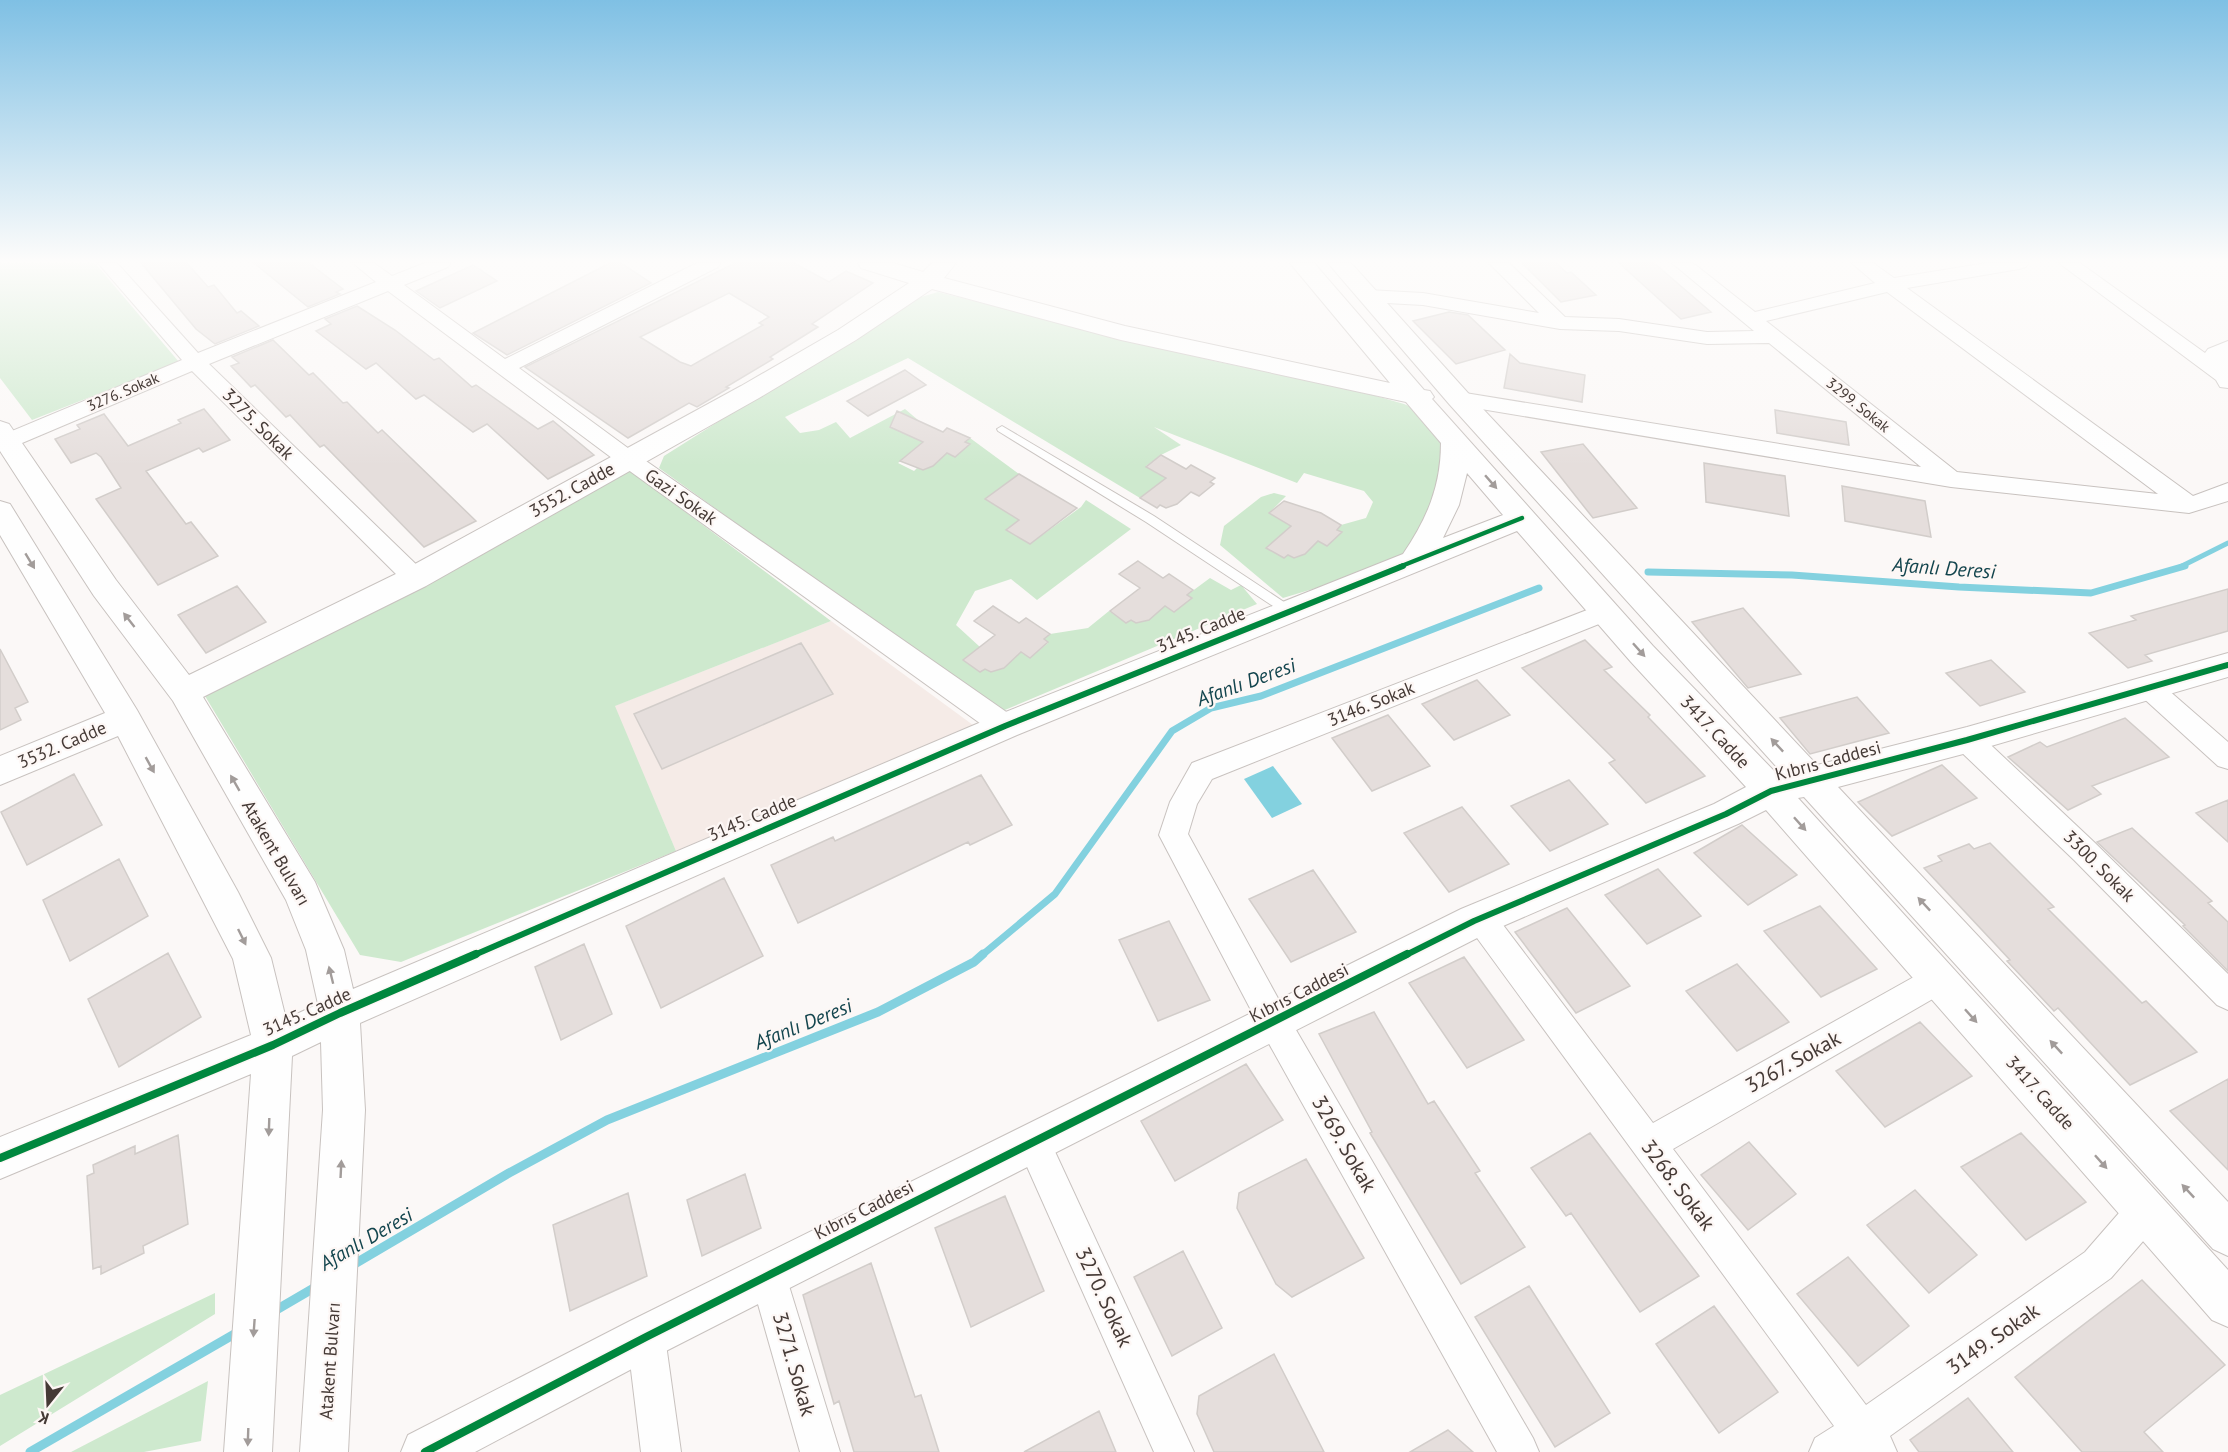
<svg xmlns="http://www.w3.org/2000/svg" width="2228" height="1452" viewBox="0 0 2228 1452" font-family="'PT Sans',sans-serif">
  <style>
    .built { fill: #f5ebe7 }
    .green { fill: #cee9ce }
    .water { fill: #83d1df }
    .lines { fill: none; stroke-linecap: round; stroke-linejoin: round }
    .stream-far2 { stroke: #83d1df; stroke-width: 5 }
    .stream-far1 { stroke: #83d1df; stroke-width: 7 }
    .stream { stroke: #83d1df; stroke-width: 9 }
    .building { fill: #e5dedc; stroke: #d2cdca; stroke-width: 1.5; fill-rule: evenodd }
    .lane-casing { stroke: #c8c2bf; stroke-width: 2 }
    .street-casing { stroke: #c8c2bf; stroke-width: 2 }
    .secondary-casing { stroke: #c8c2bf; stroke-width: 2 }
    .lane { fill: #fefefe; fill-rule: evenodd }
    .street { fill: #fefefe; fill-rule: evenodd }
    .secondary { fill: #fefefe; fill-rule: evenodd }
    .cycleway-far2-casing { stroke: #fdf7f5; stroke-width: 8 }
    .cycleway-far1-casing { stroke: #fdf7f5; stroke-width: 10 }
    .cycleway-casing { stroke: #fdf7f5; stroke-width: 11 }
    .cycleway-far2 { stroke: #00873e; stroke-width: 4.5 }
    .cycleway-far1 { stroke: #00873e; stroke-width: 6 }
    .cycleway { stroke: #00873e; stroke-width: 8 }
    .oneway { fill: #a29c9a }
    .labels { text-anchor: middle; stroke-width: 4.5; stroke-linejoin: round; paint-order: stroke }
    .far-street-label { font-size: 15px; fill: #453a36; stroke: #fdf7f5 }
    .street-label { font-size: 18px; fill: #453a36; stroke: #fdf7f5 }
    .water-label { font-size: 20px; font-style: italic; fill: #13454e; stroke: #fdf7f5 }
    .near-street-label { font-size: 21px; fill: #453a36; stroke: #fdf7f5 }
  </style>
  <rect width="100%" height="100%" fill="#fbf8f7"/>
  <path class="built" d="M831,621L973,725L676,851L614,706Z"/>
  <path class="green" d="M0,263H95L179,362L32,420L0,378Z
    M938,292L1214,361L1355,390L1404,404L1425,413L1450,441L1451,469L1413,551L1326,585L1283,598L1220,545L1224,526L1261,497L1274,493L1286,496L1269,513L1291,526L1267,548L1309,536L1327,546L1341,533L1337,529L1341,525L1366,518L1373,502L1364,491L1304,473L1297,483L1154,427L1181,445L1161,455L1146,466L1166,478L1140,498L908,358L785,417L800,433L819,430L836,422L850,438L905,409L918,420L904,432L923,442L898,463L914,471L917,468L923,470L933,466L941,459L939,449L955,457L969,444L965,442L970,438L1019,474L985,499L1019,520L1007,530L1030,544L1081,507L1086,500L1131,529L1037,600L1011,579L975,591L956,625L980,647L963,660L980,672L985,669L991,672L1004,668L1012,647L1030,658L1048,643L1044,639L1050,634L1088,628L1109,611L1126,623L1131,620L1136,623L1149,620V606L1191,598L1187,595L1210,578L1231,590L1241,585L1257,604L1000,712L659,468L664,456L911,300Z
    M628,469L831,621L615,706L676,851L401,962L360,955L205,696Z
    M215,1293V1314L0,1446V1395Z
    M208,1381L201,1441L144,1452H71Z"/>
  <path class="water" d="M1273,766L1302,804L1272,818L1244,779Z"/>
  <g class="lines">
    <path class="stream-far2" d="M2180,567L2228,543"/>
    <path class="stream-far1" d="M1648,572L1792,575L1959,587L2091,593L2185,566
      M981,956L1055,894L1172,731L1211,708L1261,696L1539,588"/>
    <path class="stream" d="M351,1266L509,1173L607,1120L878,1012L974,962L983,954
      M271,1313L319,1285
      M30,1452L238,1332"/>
  </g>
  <path class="building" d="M141,263H187L208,287L214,285L237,313L241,311L259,326L215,344L196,329Z
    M254,263H309L343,289L336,292L340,294L308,307Z
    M610,263H621L651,283L507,355L473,333Z
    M735,263H794L829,282L846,271L873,283L812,324L818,327L770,357L773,359L726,387L729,388L697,407L689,403L628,438L525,367ZM729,293L769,317L759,323L763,325L691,366L680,362L640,337Z
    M1522,263H1556L1567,273L1571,272L1596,295L1561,302Z
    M1619,263H1654L1711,312L1681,319Z
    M473,265L497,281L440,308L416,291Z
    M357,306L395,330L434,360L439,358L472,387L476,385L538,429L553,421L594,455L548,479L487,424L473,432L424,395L416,399L376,363L366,369L316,331L331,324L325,319Z
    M1449,312L1468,315L1505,350L1456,364L1413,321Z
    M273,340L309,375L313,373L343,403L347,402L378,433L382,430L476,521L424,547L324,445L320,447L290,415L286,417L255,385L251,387L231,366L239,363L232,357Z
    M1510,354L1520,363L1585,375L1582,402L1504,388Z
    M905,370L926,385L868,416L847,401Z
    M204,409L230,440L203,452L199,448L146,471L186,524L191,522L218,556L158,585L96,499L121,488L101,457L96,453L71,463L55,439L80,429L77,425L104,414L128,446L181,423L178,420Z
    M1775,410L1846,422L1849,445L1777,433Z
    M897,411L943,432L947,428L970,438L965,442L970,444L955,457L947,453L933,466L923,470L900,461L923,442L890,427Z
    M1583,444L1637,508L1593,518L1541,452Z
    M1161,455L1186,469L1191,465L1215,478L1210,482L1214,484L1199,496L1191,492L1177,504L1166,508L1160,505L1157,508L1140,498L1166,478L1146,467Z
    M1704,463L1785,476L1789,516L1706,502Z
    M1019,474L1077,508L1030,544L1006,530L1019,520L985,499Z
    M1842,486L1925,501L1931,537L1845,521Z
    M1284,501L1321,513L1341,525L1337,530L1342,532L1327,546L1318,541L1305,554L1294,558L1288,555L1284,558L1266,548L1291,526L1269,513Z
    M1138,561L1163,578L1169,574L1193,590L1187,595L1192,598L1174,612L1165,606L1149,620L1136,623L1131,620L1126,623L1110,611L1140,588L1119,574Z
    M237,586L266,622L206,653L178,615Z
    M2228,589V631L2145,655L2152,661L2128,668L2089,633L2136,620L2131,616Z
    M993,606L1019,623L1026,618L1050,634L1044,639L1048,642L1030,658L1021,652L1004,668L991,672L985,669L980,672L963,660L995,635L974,621Z
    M1743,608L1801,674L1748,688L1692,622Z
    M1585,640L1612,667L1604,670L1650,715L1648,717L1705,776L1646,803L1609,763L1615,760L1522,668Z
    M801,643L833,694L662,769L634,714Z
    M0,649L28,702L15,708L21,720L0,730Z
    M1991,660L2025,692L1980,706L1946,673Z
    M1477,680L1510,715L1454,740L1422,704Z
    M1857,697L1889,733L1810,754L1780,718Z
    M1388,715L1430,766L1372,791L1332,738Z
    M2125,718L2169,757L2092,786L2101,794L2068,810L2008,757L2040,742L2047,747Z
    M1942,765L1977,798L1892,836L1858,802Z
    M74,774L102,825L27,865L1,812Z
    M981,775L1012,825L970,845L968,842L798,923L771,865L833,837L835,841Z
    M1569,780L1608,824L1550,851L1511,806Z
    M2228,800V842L2196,813Z
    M1462,807L1509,864L1449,892L1404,833Z
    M1742,825L1797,875L1748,905L1694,853Z
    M2132,828L2212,901L2208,903L2228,922V971L2183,926L2185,925L2097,842Z
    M1990,843L2054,907L2048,909L2142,1003L2146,1001L2197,1052L2130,1085L2058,1008L2054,1011L2007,961L2010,960L1924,868L1942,861L1938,856L1969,844L1974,849Z
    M119,859L148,916L70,961L43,900Z
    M1658,869L1701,916L1647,944L1605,895Z
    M1313,870L1356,932L1291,962L1249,899Z
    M724,878L763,956L661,1008L626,926Z
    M1820,906L1877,969L1821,997L1764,931Z
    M1567,908L1630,986L1576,1013L1515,932Z
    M1169,921L1210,1000L1158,1021L1119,940Z
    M584,944L612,1014L561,1040L535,967Z
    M168,953L201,1017L119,1067L88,999Z
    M1464,957L1524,1040L1467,1068L1409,983Z
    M1737,964L1789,1022L1737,1051L1686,991Z
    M1374,1012L1428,1104L1434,1101L1480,1171L1475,1173L1525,1247L1461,1284L1370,1133L1372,1132L1319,1034Z
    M1920,1022L1972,1076L1885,1127L1836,1071Z
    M1246,1064L1283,1120L1175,1181L1141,1121Z
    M2228,1079V1170L2170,1111Z
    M1590,1133L1699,1276L1640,1312L1571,1213L1566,1216L1531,1168Z
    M2021,1133L2086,1202L2026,1240L1961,1167Z
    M178,1135L188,1224L143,1246L144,1253L101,1274V1266L93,1269L87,1176L94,1173L93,1165L135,1146V1154Z
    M1749,1142L1796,1194L1748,1230L1701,1175Z
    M1306,1159L1364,1258L1292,1297L1276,1284L1237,1208L1239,1193Z
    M745,1174L761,1228L702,1256L687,1200Z
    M1915,1190L1977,1255L1929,1293L1867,1225Z
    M628,1193L647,1276L570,1311L553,1225Z
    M1005,1196L1044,1291L971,1327L935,1228Z
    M1183,1251L1222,1328L1172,1356L1134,1277Z
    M1848,1257L1909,1326L1858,1366L1797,1294Z
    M871,1263L915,1397L921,1395L939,1452H854L839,1401L834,1404L803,1295Z
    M2142,1280L2225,1365L2144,1432L2163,1452H2082L2015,1377Z
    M1529,1286L1610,1413L1555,1447L1475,1317Z
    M1714,1306L1778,1392L1719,1433L1656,1344Z
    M1274,1354L1324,1452H1214L1197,1414L1199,1396Z
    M1968,1398L2013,1452H1919L1910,1440Z
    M1099,1411L1116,1452H1024Z
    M1448,1430L1473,1452H1410Z"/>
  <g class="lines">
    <g class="lane-casing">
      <path id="lane" d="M1002,426L1154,516L1293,608L1295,611L1293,614H1285L1146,522L998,431L997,429Z"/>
    </g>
    <g class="street-casing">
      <path id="street" d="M98,263H117L198,353L376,282L353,263H374L392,276L425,263H450L448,267L404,285L505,359L697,263H720L718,267L519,368L636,454L1015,718L1018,726L1015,734L1005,737L995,734L620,464L388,291L209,364L424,572L427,578L424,584L415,587L406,584L192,371L15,446L7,448L0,446V436L182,360Z
        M1489,263H1509L1565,317L1619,319L1707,332L1754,331L1672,263H1693L1755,312L1875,283L1852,263H1873L1894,278L1987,263H2028L2026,267L2019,269L1907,288L2193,496L2228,483V501L2189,513L1951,487L1451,404L1448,399L1451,394L1459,392L1921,467L1769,343L1707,344L1619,331L1560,329L1423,305L1368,302L1361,300L1358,296L1361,292L1368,290L1423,293L1539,313ZM1887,292L2158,494L1957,472L1766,321Z
        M2059,263H2080L2205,353L2208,349L2228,341V388L2220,387L2216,380Z
        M1605,603L1614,606L1618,612L1614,618L1212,779L1197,804L1188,834L1285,1011L1533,1438L1539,1452H1497L1263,1033L1159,835L1170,802L1192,763Z
        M2150,679L2159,682L2228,742V769L2218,766L2141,696L2137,689L2141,682Z
        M1967,729L1977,732L2094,842L2228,974V1010L2217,1005L2074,860L1957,748L1953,740L1957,732Z
        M1480,905L1491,909L1653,1123L1928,969L1939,965L1950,969L1955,979L1950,989L1673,1149L1866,1405L2085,1252L2132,1198L2145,1193L2158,1198L2163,1211L2158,1224L2111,1278L1890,1436L1897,1452H1809L1815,1438L1834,1426L1469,927L1465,918L1469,909Z
        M1033,1125L1045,1130L1194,1452H1154L1016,1142L1021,1130Z
        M768,1258L781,1263L786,1276L840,1452H800L750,1276L755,1263Z
        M646,1318L659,1324L665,1337L681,1452H641L627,1337L633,1324Z"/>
    </g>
    <g class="secondary-casing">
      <path id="secondary" d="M858,263H893L923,272L932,263H956L944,278L1125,326L1390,383L1290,263H1314L1424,390L1430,391L1434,397L1432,399L1653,646L1778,775L1783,774L1450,405L1328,263H1351L1468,393L1817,765L1967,727L2228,653V677L1967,753L1838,787L2228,1202V1256L2213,1249L1804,797L1798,798L2228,1270V1327L2212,1320L1766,810L1738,824L1487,933L662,1353L475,1452H401L408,1435L630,1321L1461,909L1714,804L1746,787L1631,662L1517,531L1017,735L360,1023L365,1110L348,1452H300L323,1110L321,1042L292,1056L272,1452H224L251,1074L0,1179V1137L251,1035L233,959L118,736L0,785V756L105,713L0,535V501L10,504L137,710L238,892L271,958L286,1019L318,1004L306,950L286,900L173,701L94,596L0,451V421L9,424L116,580L189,675L404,570L741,386L838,330L909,283L861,268ZM932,289L1121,340L1406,402L1441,443C1441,486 1427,519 1403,554L993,717L353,989L344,950L315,882L203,697L426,586L759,398L856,340ZM1467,473L1503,515L1443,538L1459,505Z"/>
    </g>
    <use href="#lane" class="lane"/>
    <use href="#street" class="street"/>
    <use href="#secondary" class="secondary"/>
    <g class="cycleway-far2-casing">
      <path id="cycleway-far2" d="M1399,567L1522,518"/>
    </g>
    <g class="cycleway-far1-casing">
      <path id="cycleway-far1" d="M472,956L1005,726L1403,566
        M1404,956L1474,921L1726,814L1771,791L1967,740L2228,665"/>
    </g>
    <g class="cycleway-casing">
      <path id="cycleway" d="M0,1158L273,1045L340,1013L476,954
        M425,1452L646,1337L1407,954"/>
    </g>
    <use href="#cycleway-far2" class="cycleway-far2"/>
    <use href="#cycleway-far1" class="cycleway-far1"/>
    <use href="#cycleway" class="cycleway"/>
  </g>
  <defs><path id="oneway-solid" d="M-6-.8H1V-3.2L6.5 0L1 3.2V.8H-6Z" transform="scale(1.5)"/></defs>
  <g class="oneway">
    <use href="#oneway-solid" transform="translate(1491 482) rotate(49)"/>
    <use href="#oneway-solid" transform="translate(30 561) rotate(59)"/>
    <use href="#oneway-solid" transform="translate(129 620) rotate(-128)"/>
    <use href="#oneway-solid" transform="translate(1639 650) rotate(48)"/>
    <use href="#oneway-solid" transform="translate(1777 745) rotate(-133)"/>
    <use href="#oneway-solid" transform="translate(150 765) rotate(61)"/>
    <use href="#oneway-solid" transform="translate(235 783) rotate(-120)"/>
    <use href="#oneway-solid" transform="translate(1800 824) rotate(48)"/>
    <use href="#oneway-solid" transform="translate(1924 904) rotate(-133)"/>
    <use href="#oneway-solid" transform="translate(242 937) rotate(64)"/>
    <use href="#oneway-solid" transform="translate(331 975) rotate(-104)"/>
    <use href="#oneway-solid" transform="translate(1971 1016) rotate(48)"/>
    <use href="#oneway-solid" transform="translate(2056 1047) rotate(-133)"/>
    <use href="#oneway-solid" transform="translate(269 1127) rotate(92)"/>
    <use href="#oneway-solid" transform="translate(2101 1162) rotate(48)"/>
    <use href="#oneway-solid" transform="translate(341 1169) rotate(-87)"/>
    <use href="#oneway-solid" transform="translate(2188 1191) rotate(-133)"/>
    <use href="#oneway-solid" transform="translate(254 1328) rotate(94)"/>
    <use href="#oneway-solid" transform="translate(248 1437) rotate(92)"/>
  </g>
  <linearGradient id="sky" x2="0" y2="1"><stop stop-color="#7fc0e4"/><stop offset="0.56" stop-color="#fdfcfb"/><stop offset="1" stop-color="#fdfcfb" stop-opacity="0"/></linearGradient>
  <rect width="2228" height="466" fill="url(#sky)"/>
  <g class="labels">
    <g class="far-street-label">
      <text transform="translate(123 392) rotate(-23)" y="5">3276. Sokak</text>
      <text transform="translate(1858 405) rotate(39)" y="5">3299. Sokak</text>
    </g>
    <g class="street-label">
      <text transform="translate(258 424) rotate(45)" y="6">3275. Sokak</text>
      <text transform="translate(572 490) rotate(-29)" y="6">3552. Cadde</text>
      <text transform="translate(681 497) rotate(35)" y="6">Gazi Sokak</text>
      <text transform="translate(1201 630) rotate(-22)" y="6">3145. Cadde</text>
      <text transform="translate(1371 704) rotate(-22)" y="6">3146. Sokak</text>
      <text transform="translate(1715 732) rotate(47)" y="6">3417. Cadde</text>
      <text transform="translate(62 745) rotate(-23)" y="6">3532. Cadde</text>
      <text transform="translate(1828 761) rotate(-15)" y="6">Kıbrıs Caddesi</text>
      <text transform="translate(752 818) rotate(-23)" y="6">3145. Cadde</text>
      <text transform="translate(276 853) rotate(60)" y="6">Atakent Bulvarı</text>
      <text transform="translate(2099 866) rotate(45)" y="6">3300. Sokak</text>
      <text transform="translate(1299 993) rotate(-27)" y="6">Kıbrıs Caddesi</text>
      <text transform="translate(307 1012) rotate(-24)" y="6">3145. Cadde</text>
      <text transform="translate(2040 1093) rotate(48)" y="6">3417. Cadde</text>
      <text transform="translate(864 1210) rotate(-27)" y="6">Kıbrıs Caddesi</text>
      <text transform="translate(330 1361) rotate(-86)" y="6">Atakent Bulvarı</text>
    </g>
    <g class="water-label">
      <text transform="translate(1944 568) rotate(4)" y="7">Afanlı Deresi</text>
      <text transform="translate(1246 682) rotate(-20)" y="7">Afanlı Deresi</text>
      <text transform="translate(803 1024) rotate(-22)" y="7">Afanlı Deresi</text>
      <text transform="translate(366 1239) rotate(-30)" y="7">Afanlı Deresi</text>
    </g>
    <g class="near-street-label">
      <text transform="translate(1793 1062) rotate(-29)" y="7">3267. Sokak</text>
      <text transform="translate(1344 1144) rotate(60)" y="7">3269. Sokak</text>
      <text transform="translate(1678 1185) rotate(53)" y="7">3268. Sokak</text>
      <text transform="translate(1104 1297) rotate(65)" y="7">3270. Sokak</text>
      <text transform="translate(1993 1339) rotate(-35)" y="7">3149. Sokak</text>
      <text transform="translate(794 1364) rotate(74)" y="7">3271. Sokak</text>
    </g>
  </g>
  <g transform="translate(48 1404) rotate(198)" stroke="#fdf7f5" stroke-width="4.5" paint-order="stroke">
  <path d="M0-4.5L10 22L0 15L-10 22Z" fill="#453a36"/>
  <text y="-9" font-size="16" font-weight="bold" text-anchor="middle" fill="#453a36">K</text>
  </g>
</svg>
